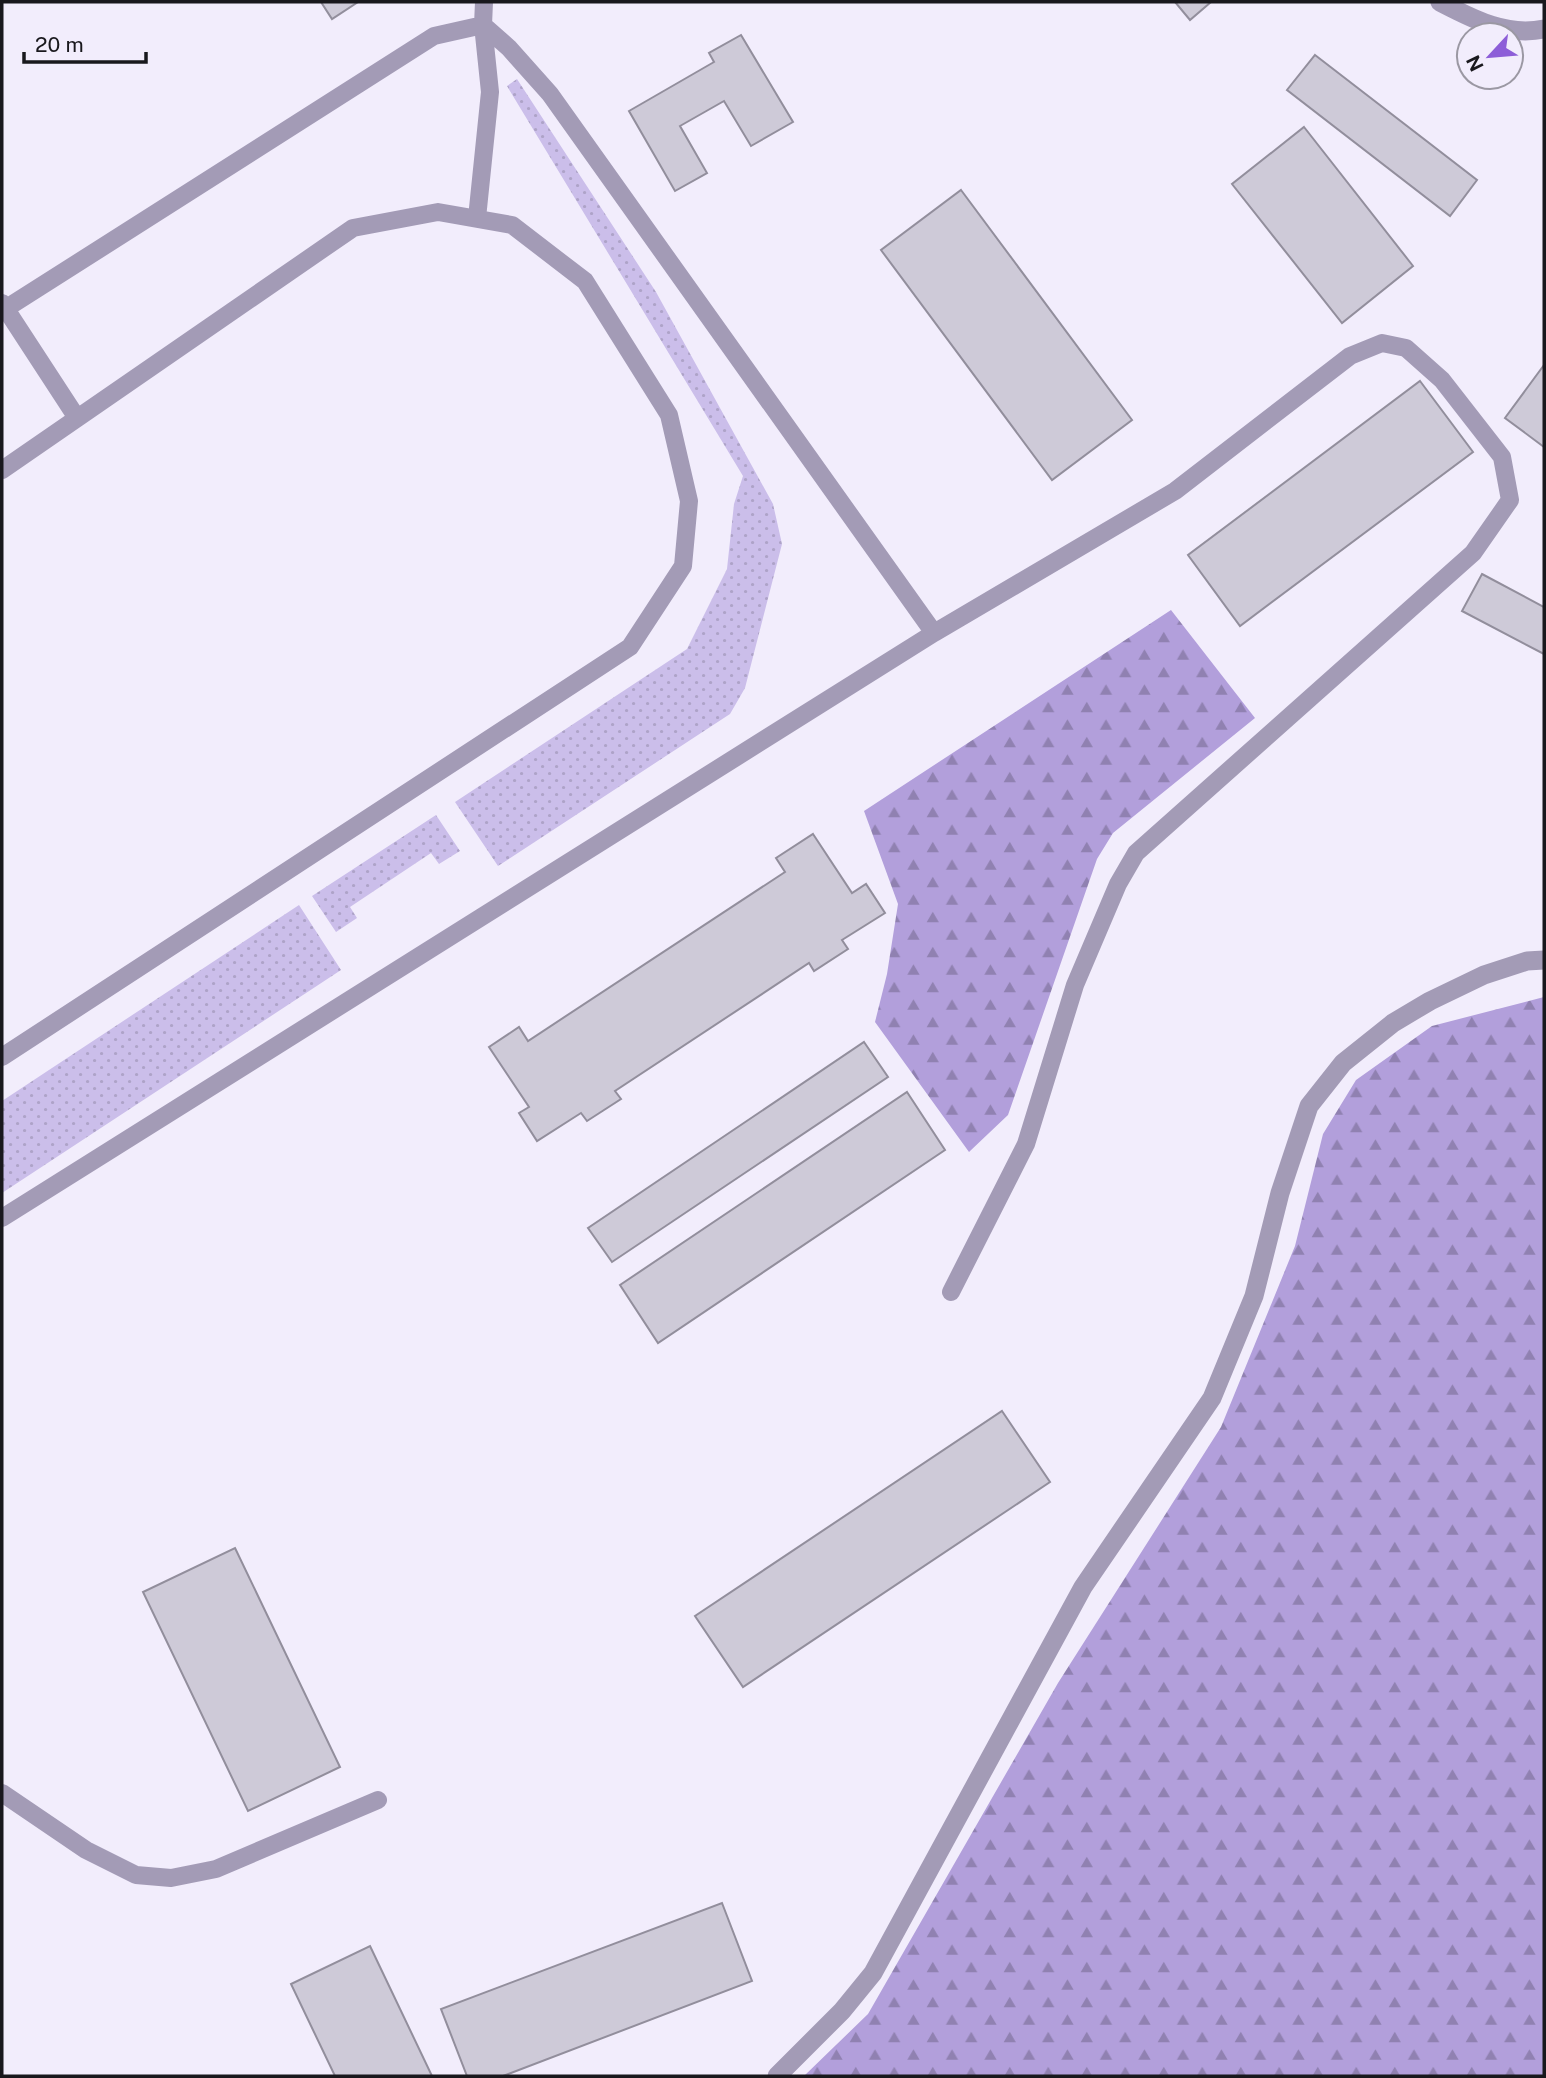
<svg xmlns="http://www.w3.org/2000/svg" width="1546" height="2078" viewBox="0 0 1546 2078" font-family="'Public Sans',sans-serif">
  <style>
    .grass { fill: url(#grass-dots) }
    .forest { fill: url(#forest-firs) }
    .building { fill: #cecad8; stroke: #928e9c; stroke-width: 2 }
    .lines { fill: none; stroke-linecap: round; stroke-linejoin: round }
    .service { stroke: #a39bb6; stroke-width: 18 }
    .minor { stroke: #a39bb6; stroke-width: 19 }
  </style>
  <defs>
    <pattern id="grass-dots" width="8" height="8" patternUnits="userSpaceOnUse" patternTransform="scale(1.75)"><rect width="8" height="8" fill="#cbbeea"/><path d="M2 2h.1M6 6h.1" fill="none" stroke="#aea3c8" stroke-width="1.8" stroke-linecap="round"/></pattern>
    <pattern id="forest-firs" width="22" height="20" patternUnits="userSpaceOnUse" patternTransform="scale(1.75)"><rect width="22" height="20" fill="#b29fdb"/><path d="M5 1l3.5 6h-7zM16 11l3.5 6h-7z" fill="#9081b1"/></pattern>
  </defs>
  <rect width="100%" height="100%" fill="#f2edfc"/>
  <path class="grass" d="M517,79L656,292L773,504L782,544L745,688L730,714L498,866L455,802L687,649L727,569L734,504L743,476L507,86Z
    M436,815L460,851L439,864L431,853L350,907L357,918L336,932L312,896Z
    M299,905L341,970L2,1193V1101Z"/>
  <path class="forest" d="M1171,610L1255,718L1113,833L1097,859L1008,1115L969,1152L875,1022L887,974L898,904L864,811Z
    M1544,997V2076H804L868,2014L1058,1683L1221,1427L1295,1246L1323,1134L1356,1080L1432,1026Z"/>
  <path class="building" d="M321,2H358L332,19Z
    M1175,2H1211L1190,20Z
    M741,35L793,122L751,146L724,101L680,126L707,173L675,191L629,111L714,62L709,53Z
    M1315,55L1477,180L1450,216L1287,90Z
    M1304,127L1413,266L1342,323L1232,184Z
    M961,190L1132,420L1052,480L881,250Z
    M1544,365V447L1505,418Z
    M1420,381L1473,452L1240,626L1188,555Z
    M1482,574L1544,607V654L1462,611Z
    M813,834L852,893L866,884L885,913L842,940L848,949L814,971L809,963L615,1091L621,1099L587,1121L581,1113L537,1141L519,1113L529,1107L489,1047L519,1027L528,1041L785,872L776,858Z
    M864,1042L888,1077L612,1262L588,1228Z
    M907,1092L945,1150L658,1343L620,1285Z
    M1002,1411L1050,1482L743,1687L695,1616Z
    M235,1548L340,1767L248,1811L143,1592Z
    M722,1903L752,1981L503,2076H467L441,2009Z
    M370,1946L432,2076H335L291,1984Z"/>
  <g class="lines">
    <path class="service" d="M477,218L490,92L483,25L484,2
      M2,303L77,418
      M2,311L434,36L483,25L509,48L550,94L934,633
      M2,470L353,228L438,212L512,225L585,281L669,415L689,501L683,566L630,647L2,1057
      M2,1218L934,633L1175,491L1350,356L1382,343L1406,348L1442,380L1502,457L1510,500L1473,553L1136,853L1118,884L1075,985L1026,1144L951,1292
      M2,1793L86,1850L136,1875L171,1878L216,1869L378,1800"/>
    <path class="minor" d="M1440,2C1473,19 1506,37 1544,29
      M777,2076L842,2011L873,1973L1083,1587L1212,1398L1254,1296L1280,1193L1309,1106L1343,1063L1393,1023L1430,1001L1484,975L1527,961L1544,960"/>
  </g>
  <rect width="1546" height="2078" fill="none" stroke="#19181d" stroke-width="7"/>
  <g transform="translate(1490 56) rotate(244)"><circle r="33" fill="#f2edfc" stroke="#9b98a3" stroke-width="2"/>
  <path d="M0-5L12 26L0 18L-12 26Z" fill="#8d5ed8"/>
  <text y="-10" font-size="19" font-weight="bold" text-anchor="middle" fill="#19181d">N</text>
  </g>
  <path d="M24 52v10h122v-10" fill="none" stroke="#19181d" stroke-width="3.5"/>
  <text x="35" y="52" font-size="21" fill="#19181d" stroke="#f2edfc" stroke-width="5" paint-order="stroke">20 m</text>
</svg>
